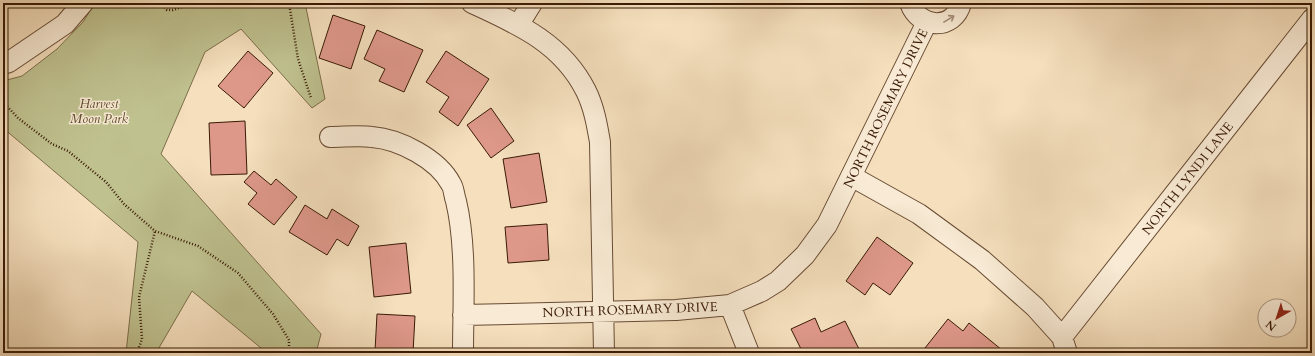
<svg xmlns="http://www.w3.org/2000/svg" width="1315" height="356" viewBox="0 0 1315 356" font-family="Cardo,serif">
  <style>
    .green { fill: #bfc18f; stroke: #7c6e4a }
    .building { fill: #de988a; stroke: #391a05 }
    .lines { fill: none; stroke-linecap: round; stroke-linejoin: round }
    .street-casing { stroke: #684b33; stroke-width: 22 }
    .path { stroke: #391a05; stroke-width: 2.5; stroke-dasharray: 1 2; stroke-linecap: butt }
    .street { stroke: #f8ead4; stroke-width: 20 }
    .oneway { stroke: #a28c77 }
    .labels { text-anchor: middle; stroke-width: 3; stroke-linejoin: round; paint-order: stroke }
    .park-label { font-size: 13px; font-style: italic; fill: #614c2e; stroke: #f8ead4 }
    .street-label { font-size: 13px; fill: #391a05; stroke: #f8ead4 }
  </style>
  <rect width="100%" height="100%" fill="#f5dfbd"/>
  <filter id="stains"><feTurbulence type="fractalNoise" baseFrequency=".005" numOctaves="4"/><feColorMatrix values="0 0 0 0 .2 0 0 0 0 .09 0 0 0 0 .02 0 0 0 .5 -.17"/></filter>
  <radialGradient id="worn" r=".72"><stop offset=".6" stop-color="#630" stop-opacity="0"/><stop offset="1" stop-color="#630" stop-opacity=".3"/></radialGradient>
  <path class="green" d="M95,3H305L325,99L312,108L241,29L205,52L161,154L321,334L316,353H267L192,291L156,353H126L138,242L3,128V81L22,76L57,49L83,22Z"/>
  <path class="building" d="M333,15L365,26L351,69L319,58Z
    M377,30L423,50L404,92L379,81L385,69L364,59Z
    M248,51L273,73L244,108L218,86Z
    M446,51L489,79L458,126L439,112L449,97L426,82Z
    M491,108L514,141L491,158L467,125Z
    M245,121L247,174L211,175L209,123Z
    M539,153L547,202L511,208L503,159Z
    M254,171L271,185L276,179L297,197L274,225L248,204L257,193L244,182Z
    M305,205L327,219L332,209L359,226L348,246L337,239L327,255L289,232Z
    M547,224L549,260L508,263L505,227Z
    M877,237L913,263L890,295L873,283L865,295L846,281Z
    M406,243L411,293L374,297L369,247Z
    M377,314L415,316L413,353L375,351Z
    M815,318L821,332L845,321L861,353H803L791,329Z
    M948,319L963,331L969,323L1002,350L999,353H932L925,348Z"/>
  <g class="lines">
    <g class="street-casing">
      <path id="street" d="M472,3C518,24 562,43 586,91C594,107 597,125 600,142L604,353
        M910,3C919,29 954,31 961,3
        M519,24L532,3
        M3,64L9,62L65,24L83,3
        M330,137C344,137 359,135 372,137C399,139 438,159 451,184C454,188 454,196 456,201C467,247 463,306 463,353
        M851,176L919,214L982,260L1035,307L1062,337L1067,353
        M730,305L749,353
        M463,315L676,310L730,305L762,291L778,281L805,255L827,225L927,22
        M1062,337L1312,19"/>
    </g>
    <path class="path" d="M160,3L167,10H173L194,3
      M289,3L298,59L311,98
      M3,102L18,118L52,144L68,151L106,182L124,204L155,231L198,246L238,273L273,314L289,340V353
      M137,353L142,339L139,297L155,231"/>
    <use href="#street" class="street"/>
  </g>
  <defs><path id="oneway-shaft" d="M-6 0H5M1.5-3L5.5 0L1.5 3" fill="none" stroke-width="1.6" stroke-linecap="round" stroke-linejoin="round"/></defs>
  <use class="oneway" href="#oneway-shaft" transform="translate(949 19) rotate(-31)"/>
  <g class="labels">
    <g class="park-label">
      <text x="99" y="108">Harvest<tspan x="99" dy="15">Moon Park</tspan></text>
    </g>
    <g class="street-label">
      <text transform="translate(885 108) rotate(-64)" y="5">NORTH ROSEMARY DRIVE</text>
      <text transform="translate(1187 178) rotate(-52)" y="5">NORTH LYNDI LANE</text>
      <text transform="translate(630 309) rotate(-2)" y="5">NORTH ROSEMARY DRIVE</text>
    </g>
  </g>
  <rect width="1315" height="356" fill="none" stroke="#f5dfbd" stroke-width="16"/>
  <rect x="4" y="4" width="1307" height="348" fill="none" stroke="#391a05" stroke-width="2"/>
  <rect x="8" y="8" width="1299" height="340" fill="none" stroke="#391a05"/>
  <g transform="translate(1277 318) rotate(219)"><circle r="19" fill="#f8ead4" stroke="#ac9781"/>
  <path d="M0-3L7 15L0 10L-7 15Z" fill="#8f2418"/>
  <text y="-6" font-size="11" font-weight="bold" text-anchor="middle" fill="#391a05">N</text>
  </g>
  <rect width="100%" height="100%" filter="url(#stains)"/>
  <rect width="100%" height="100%" fill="url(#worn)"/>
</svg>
